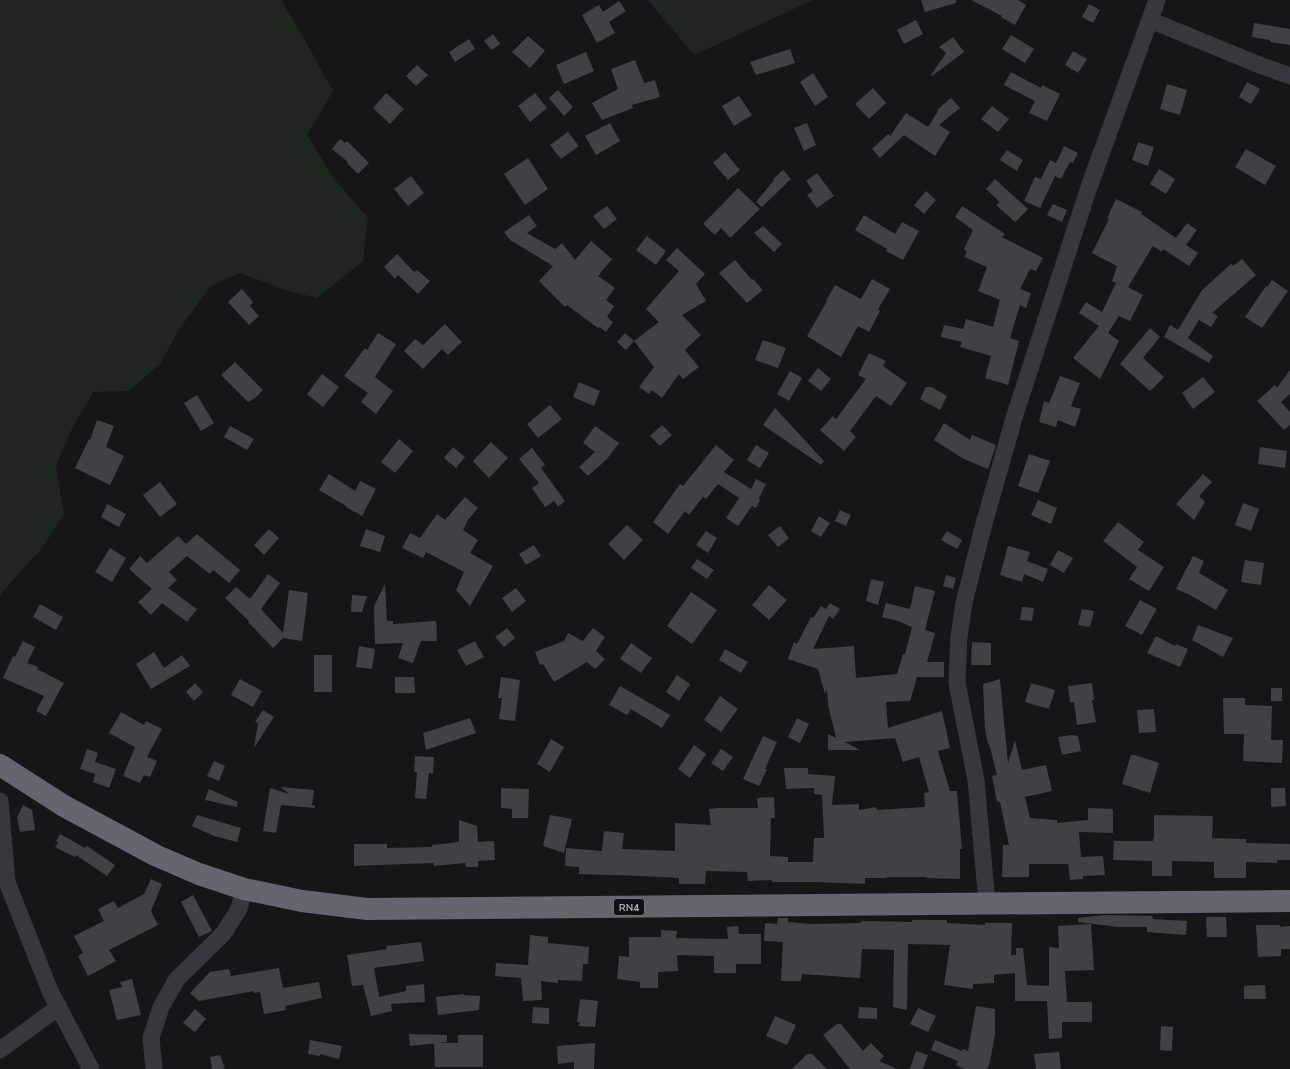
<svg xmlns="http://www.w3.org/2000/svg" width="1290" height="1069" viewBox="0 0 1290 1069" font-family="'Nunito Sans',sans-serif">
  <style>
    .green { fill: #1e261f }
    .building { fill: #404145 }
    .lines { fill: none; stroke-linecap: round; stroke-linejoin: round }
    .minor { stroke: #37383d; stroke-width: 17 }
    .highway { stroke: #63666e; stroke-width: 22 }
    .labels { text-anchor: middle; stroke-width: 3.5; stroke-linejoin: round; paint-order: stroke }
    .shield { fill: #111113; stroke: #7b7e86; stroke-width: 1 }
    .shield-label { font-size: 10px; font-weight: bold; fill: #a8adb8 }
  </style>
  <rect width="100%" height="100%" fill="#161618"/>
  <path class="green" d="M0,0H281L297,26L333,91L307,135L335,180L368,218L363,261L317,298L288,291L240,273L211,286L180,328L160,364L129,391L93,392L72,429L56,466L64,514L42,548L4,590L0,597Z
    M648,0H813L694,55Z"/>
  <path class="building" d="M921,0H956V3L925,12Z
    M971,0H1018L1026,5L1015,25L1001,17L1002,16Z
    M619,1L626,11L609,22L615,33L597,43L582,15L599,5L603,12Z
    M1089,4L1100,10L1093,23L1082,17Z
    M916,20L923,34L904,44L897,30Z
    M1254,23L1290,29V45L1270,42V40L1252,37Z
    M493,34L500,44L492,50L484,41Z
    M1011,35L1034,49L1025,63L1002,49Z
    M528,36L545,51L530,68L512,52Z
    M953,37L964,52L932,76L931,75L946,53L939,47Z
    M469,39L475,49L455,62L449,52Z
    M790,49L795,63L756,75L750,62Z
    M1073,51L1087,59L1078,73L1065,65Z
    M586,52L594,71L564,84L556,65Z
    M635,60L644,83L655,80L660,97L632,105L633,108L602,120L592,103L618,89L611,69Z
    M417,65L428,75L416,86L406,76Z
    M1011,72L1041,88L1042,85L1060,94L1047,121L1029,113L1035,101L1004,85Z
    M813,73L828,97L815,106L800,82Z
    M1247,82L1260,89L1251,104L1239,97Z
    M1167,84L1187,90L1180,115L1160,109Z
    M873,88L886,103L869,119L855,104Z
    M558,90L573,107L564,116L549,98Z
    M386,93L404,109L390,124L373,108Z
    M535,93L547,108L530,122L518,106Z
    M739,96L752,115L734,126L722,106Z
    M951,98L960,108L939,125L950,132L935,156L904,135L880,158L872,149L888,134L890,136L906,113L928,127L938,111L937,110Z
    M992,106L1009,119L998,132L981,119Z
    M610,123L620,141L596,155L585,136Z
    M807,123L816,145L804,151L794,128Z
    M568,132L579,146L561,159L550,145Z
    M340,139L345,143L347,141L369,163L358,174L347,163L348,162L332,149Z
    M1138,142L1154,147L1148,166L1132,160Z
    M1064,146L1078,153L1073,163L1070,162L1061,179L1055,176L1040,208L1024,201L1035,177L1041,179L1050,160L1056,163Z
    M1246,149L1276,166L1265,185L1235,167Z
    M1007,150L1023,160L1017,171L1000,160Z
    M725,152L740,170L728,180L713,163Z
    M528,158L548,189L525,205L504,174Z
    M1159,169L1175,179L1166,194L1150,184Z
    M783,170L791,179L762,207L756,202L774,180L773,179Z
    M817,173L834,196L817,208L807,195L813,191L806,181Z
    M411,176L424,193L408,206L394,189Z
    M995,179L1028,209L1015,222L996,205L1000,202L986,189Z
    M738,188L760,209L730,238L721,228L715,235L703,224Z
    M926,191L936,200L924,214L914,205Z
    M1116,199L1142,212L1141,214L1176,238L1187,223L1197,230L1186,245L1198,253L1189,266L1163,249L1162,252L1153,246L1128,287L1143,295L1130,321L1119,316L1108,333L1119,341L1100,379L1073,358L1099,326L1079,313L1086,302L1102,312L1116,283L1112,281L1117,266L1092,253L1109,219L1107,218Z
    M1053,204L1067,210L1062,222L1047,215Z
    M607,206L617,219L604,229L593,216Z
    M962,206L1005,234L1002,237L1043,258L1036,271L1030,269L1020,289L1031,293L1026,308L1020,305L1010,338L1019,341L1008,385L985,378L991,356L960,347L962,342L941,337L944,325L963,329L966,319L993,327L1000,300L978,291L987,267L964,257L967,252L964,249L973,230L955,217Z
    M529,215L537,226L527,233L555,249L562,243L575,260L591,241L612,259L598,276L615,288L606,300L614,306L607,317L613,322L606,332L600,327L598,328L567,305L565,307L539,281L553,266L510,240L504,232Z
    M864,215L895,234L902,222L919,231L903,260L886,251L887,249L855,230Z
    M763,226L782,244L774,252L754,233Z
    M647,236L666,251L656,265L636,250Z
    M677,248L705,274L696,284L706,301L682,315L701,335L685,350L699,367L683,379L679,374L662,398L652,390L649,394L639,387L654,367L634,341L659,322L646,309L679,271L666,260Z
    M397,254L414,272L417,270L430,281L418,294L398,275L395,279L384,267Z
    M1242,259L1256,275L1212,313L1218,316L1211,327L1199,320L1188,338L1213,356L1209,363L1164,337L1170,325L1178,330L1202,290L1231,264L1233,266Z
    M735,260L752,280L753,279L763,290L747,303L719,273Z
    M872,279L890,289L878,309L880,311L869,332L858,326L841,357L807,336L827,301H826L835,285L861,299Z
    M1272,280L1288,291L1262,328L1245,317L1266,286L1267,287Z
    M242,289L253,302L250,306L259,316L249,325L228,302Z
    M445,324L462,342L448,355L442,349L423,369L404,351L415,339L423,345Z
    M1150,328L1160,337L1143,358L1164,377L1150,391L1120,364Z
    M378,333L396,344L375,377L393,391L376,414L361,402L368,393L344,376L365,348L367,350Z
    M625,333L634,341L626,350L617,342Z
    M763,340L786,348L778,368L755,360Z
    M869,353L886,361L883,366L907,383L891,406L876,396L850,431L856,437L844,451L820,430L833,416L836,419L866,379L858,375Z
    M235,362L263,390L255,398L248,402L221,375Z
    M818,368L831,379L821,391L808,381Z
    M1290,370V394L1281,402L1290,412V425L1284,430L1257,401L1275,385L1277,388Z
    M790,371L802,378L789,401L777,394Z
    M322,374L339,387L323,407L307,394Z
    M1060,376L1080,383L1071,406L1081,409L1075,427L1058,420L1056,427L1039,422L1044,401L1049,403Z
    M1203,377L1215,392L1193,409L1182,393Z
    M579,382L600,391L594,406L573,397Z
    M926,387H931L947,396L940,410L920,399Z
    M197,395L214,423L201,431L184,403Z
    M550,405L562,419L538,438L527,424Z
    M775,408L824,461L821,465L763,425Z
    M97,420L114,426L106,447L124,456L110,485L75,468L89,439L90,440Z
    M944,423L970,440L972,435L996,445L988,469L964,459L934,440Z
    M662,425L672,435L660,446L650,436Z
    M230,426L254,439L247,450L224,437Z
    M595,426L619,443L607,459L588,476L579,467L595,452L583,443Z
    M399,439L413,451L395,473L381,462Z
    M491,442L508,458L489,478L473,461Z
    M716,445L734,460L724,472L751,489L756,479L766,484L759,498L760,500L756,508L752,506L738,526L726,518L739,498L718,484L706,499L703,497L689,515L685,511L668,534L653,522L680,484L683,486Z
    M756,445L769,453L760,468L747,460Z
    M453,447L465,457L456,468L444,458Z
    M1260,447L1287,451L1285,468L1258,464Z
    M532,448L545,465L541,468L565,501L558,507L554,501L545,507L532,488L539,483L519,459Z
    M1029,454L1050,461L1038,493L1018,486Z
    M329,474L355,491L360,481L376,489L362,516L346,507V506L319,490Z
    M1203,474L1212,482L1199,496L1205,502L1194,520L1176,504Z
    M160,482L177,504L160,517L143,495Z
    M465,497L478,508L468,520L463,530L478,540L470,553L493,566L470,606L456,590L464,572L426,552L423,558L402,548L410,533L420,538L437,514L445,520Z
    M1038,500L1057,508L1051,524L1031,515Z
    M1243,503L1259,509L1251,531L1235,525Z
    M107,504L126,514L119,527L101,517Z
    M840,510L851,515L846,526L835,521Z
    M819,516L830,523L821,537L811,531Z
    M1118,522L1144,542L1138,550L1164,567L1149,591L1129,579L1137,567L1103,541Z
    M627,525L643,540L624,560L608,544Z
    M780,526L789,538L778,547L768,535Z
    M269,529L279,538L264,555L254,545Z
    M366,529L385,536L380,552L360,546Z
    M706,531L717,538L708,553L696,545Z
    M947,531L962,540L957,549L941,540Z
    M197,534L240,570L229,583L213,570L210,574L187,556L169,572L177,580L168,588L197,609L187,622L162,603L151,615L138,602L152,589L129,569L140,556L147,563L178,536L186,544Z
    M534,545L541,556L526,565L519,554Z
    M1008,546L1030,552L1027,561L1048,569L1043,582L1024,574L1022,582L1000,575Z
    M110,548L126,558L112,582L95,572Z
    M1058,550L1073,558L1064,573L1050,565Z
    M1193,556L1204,561L1199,573L1228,590L1216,610L1188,594L1176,589Z
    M697,559L714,570L707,579L691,568Z
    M1245,560L1264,563L1261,585L1241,582Z
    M268,574L280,583L261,609L283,633L289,590L308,593L302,641L283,638L273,648L248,622L249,621L225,598L236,587L250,599Z
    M946,575L956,578L953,589L943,586Z
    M871,579L884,582L878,605L866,601Z
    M385,584L387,621H393V624L436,621L437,641H421L413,663L398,658L403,643L375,644L374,606Z
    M769,585L787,600L769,620L752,605Z
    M915,586L935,591L925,630L935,633L927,662H944V677H917L910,701L886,702L888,728L942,711L950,748L938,751L950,791H957L962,849H960V879L926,878L927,877H887V878H865V884L817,882H772V880L748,881L747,872L706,871L705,884H679V878L640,876L579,874V867L565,866L566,848L602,851L604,831L624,833L622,849L675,851V823L711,825L709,809L719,808H758L757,798L774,797L775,818H771L770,856L788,857V862H813L814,838H824L822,795L814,794V788L786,789L784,768H808V774L835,776L832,805L859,804V810L876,807L877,810L925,807L924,793L929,792L919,757L903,762L895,738L845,742L860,750H828V734L836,738L828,705L827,689L825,694L818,669L788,659L794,642L797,644L811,617L813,618L821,606L826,609L830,603L840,609L833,619L829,616L813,649L854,646L856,678L897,674L903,654H905L912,627L898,621L882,617L886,603L910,609Z
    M516,588L526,601L512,612L502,598Z
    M691,592L717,610L692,644L667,626Z
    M352,595L367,596L362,612H351Z
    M1140,600L1157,609L1142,635L1125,626Z
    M40,604L63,617L56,630L33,617Z
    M1022,607L1034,608L1032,621L1020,620Z
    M1082,609L1094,611L1090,627L1078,625Z
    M1198,625L1233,638L1223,657L1192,640Z
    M507,628L515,638L504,647L495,637Z
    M593,628L605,637L596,651L605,659L595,669L587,662L554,682L543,664L540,665L535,652L564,641L568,633L583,641Z
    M1156,636L1175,646L1176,644L1188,649L1180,667L1147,653Z
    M23,641L35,647L27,663L38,667L37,669L64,683L46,716L36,711L44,696L3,678L13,656L15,657Z
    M475,641L484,657L466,666L457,650Z
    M972,642L991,643V665H971Z
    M631,643L652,658L641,673L620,659Z
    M359,646L375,649L372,669L356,667Z
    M725,649L748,662L741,673L719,660Z
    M154,652L164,668L182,655L190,666L151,689L136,664Z
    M314,655H332V692H314Z
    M677,675L690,684L679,701L666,692Z
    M395,677H414L415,693H395Z
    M501,677L520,680L515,721L499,719L502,698H498Z
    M240,679L262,691L253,707L231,695Z
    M1000,679L1008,763L1015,740L1022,770L1046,765L1052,791L1025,797L1030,818L1057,820V823L1088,820V808L1113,809V833L1079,832L1081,857L1103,856L1105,875L1083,876V879L1070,880L1068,864H1029V877H1002L1003,845H1009L1000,802H997L992,776L997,775L989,743L988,744L985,729L983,684Z
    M195,683L203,692L194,701L186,692Z
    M1031,683L1055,690L1049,709L1025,702Z
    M1092,683L1094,700H1092L1096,722L1077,725L1074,702H1070L1068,686Z
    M620,686L670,715L662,728L631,709L627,715L609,705Z
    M1271,688H1282V701H1271Z
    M720,696L738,709L721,732L704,720Z
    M1223,698H1245V705L1272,706L1271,740H1283L1282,763L1243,761L1244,734H1224Z
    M1154,709L1156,732L1139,733L1137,710Z
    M263,710L274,717L254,748L258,723L255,722Z
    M121,712L144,725L146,721L162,729L147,757L157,761L150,777L144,775L140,783L123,776L135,747L109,733Z
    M470,718L476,733L426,750L423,733Z
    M797,718L809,724L800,743L788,737Z
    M1072,735L1078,736L1081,751L1062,755L1058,737Z
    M763,736L777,742L765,769H767L759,786L743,779Z
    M551,739L564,747L550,772L537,764Z
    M694,745L706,754L690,778L678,769Z
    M87,749L98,753L95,762L116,769L109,788L93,782L95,774L80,769Z
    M721,749L733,757L723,771L711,763Z
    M1131,755H1135L1159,763L1150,793L1122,784Z
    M415,756L434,757L433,774L429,773L426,799L415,798L417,772H414Z
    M214,761L225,766L219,781L207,776Z
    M281,787L314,790L312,805L315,806V808L281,805L276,833L263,831L270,788L289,794Z
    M501,788L529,789L528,818H512V809L501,808Z
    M1271,788H1285L1286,806L1271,807Z
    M209,789L238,802L237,807L205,800Z
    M23,805L32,810L35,830L20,832L17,817Z
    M197,815L241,828L237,842L214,836L192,826Z
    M550,815L572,819L564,853L543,846Z
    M1154,815L1213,816L1212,838L1246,839V843L1290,844V860H1277V863L1246,862V878H1214V862L1172,861V876H1152V861L1113,860L1114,841H1153V839H1154Z
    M459,820L477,826L478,842L494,841L495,860L478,861V867H466L465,863L434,866L433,863L354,866V844H387V848L432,847V845L459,842Z
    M60,834L85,848L87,846L115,865L107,876L76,855L75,857L55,847L58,843L56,841Z
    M151,879L162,884L151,911L158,925L109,950L116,961L88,976L78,956L83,953L74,936L104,921L98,909L114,901L118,908L144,894Z
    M193,895L212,931L199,937L181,902Z
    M1105,915L1152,916L1153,919L1187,921L1186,935L1147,932V927H1118L1078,922V918Z
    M1206,917H1226L1227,937H1207Z
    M778,918H788V922L810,924L861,923V921L912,922V920H947V923L985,925V923H1012L1011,955H1016V948H1023L1027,985L1049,986V947L1059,948L1058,926L1091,924L1094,970L1065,971L1067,1002H1092V1022H1062V1038L1049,1039L1047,1001H1015V973L994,975V983L973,984V989L944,985L950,945L908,944L907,1010L893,1007L894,950L862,949L860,978L802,974L801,981H781L783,942L764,941L765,923L777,924Z
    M1256,925H1280V927L1290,926V949H1281V956L1258,957Z
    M738,926L739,934H761V964H736V973H714V956L677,955L678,971L658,972V988H640V982L617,979L619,956L629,957V937H661V930L677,931L676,938L728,939L727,927Z
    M530,935L548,937V943L589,947L588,964H583L582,981L558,980V983L541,981L542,1000L523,1001L521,978L495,976L496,963L528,965Z
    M421,942L424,961L374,968L379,997L406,991V986L424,984L425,1002L391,1004L392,1011L371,1016L363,985L352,986L347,955L387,949L386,946Z
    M279,968L283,988L319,982L322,998L285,1006L286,1010L264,1014L260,992L254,993V991L199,1001L190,993L210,972L229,969L231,976Z
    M132,979L141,1015L117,1020L109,990L122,987L120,982Z
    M1265,985L1266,999H1244V986Z
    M464,994V995L480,996L479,1010L438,1015L436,997Z
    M580,999L598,1001L595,1027L579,1026L580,1022H577Z
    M976,1006L995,1009V1034L990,1062L987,1069H964L956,1065L958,1061L931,1050L935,1040L962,1051L963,1049L968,1051Z
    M533,1007L549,1008V1024L532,1023Z
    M859,1007L877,1008V1019L858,1018Z
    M918,1008L936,1016L928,1032L910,1024Z
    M195,1009L206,1019L195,1032L183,1023Z
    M775,1016L796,1025L787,1045L766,1036Z
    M837,1024H841L863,1051L871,1043L884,1056L879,1061L897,1069H850L823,1035Z
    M1161,1026L1173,1027L1172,1051L1160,1050Z
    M409,1034L447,1035V1042L410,1046Z
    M458,1035H483V1067H435L434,1043H458Z
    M310,1040L342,1046L339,1059L320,1054V1056L308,1054Z
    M595,1043L594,1069H574V1062L558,1064L557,1046Z
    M916,1051L928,1055L923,1069H910Z
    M1059,1052L1061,1069H1036L1034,1054Z
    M807,1054H812L827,1069H792Z
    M220,1055L225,1069H212L210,1057Z"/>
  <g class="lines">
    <path class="minor" d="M1150,20L1257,64L1290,76
      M0,801L7,882L50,991L91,1069
      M987,903L976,780L957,683L959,636L964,603L982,531L1014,418L1089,187L1157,0
      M0,1050L59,1007
      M154,1069L151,1038L161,1007L177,979L223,934L239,909L244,889"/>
    <path class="highway" d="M0,765L64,806L157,856L199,874L244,889L302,901L367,909L1290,901"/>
  </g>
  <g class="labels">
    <rect class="shield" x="614" y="899" width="30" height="16" rx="3"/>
    <g class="shield-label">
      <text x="629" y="911">RN4</text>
    </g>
  </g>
</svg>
